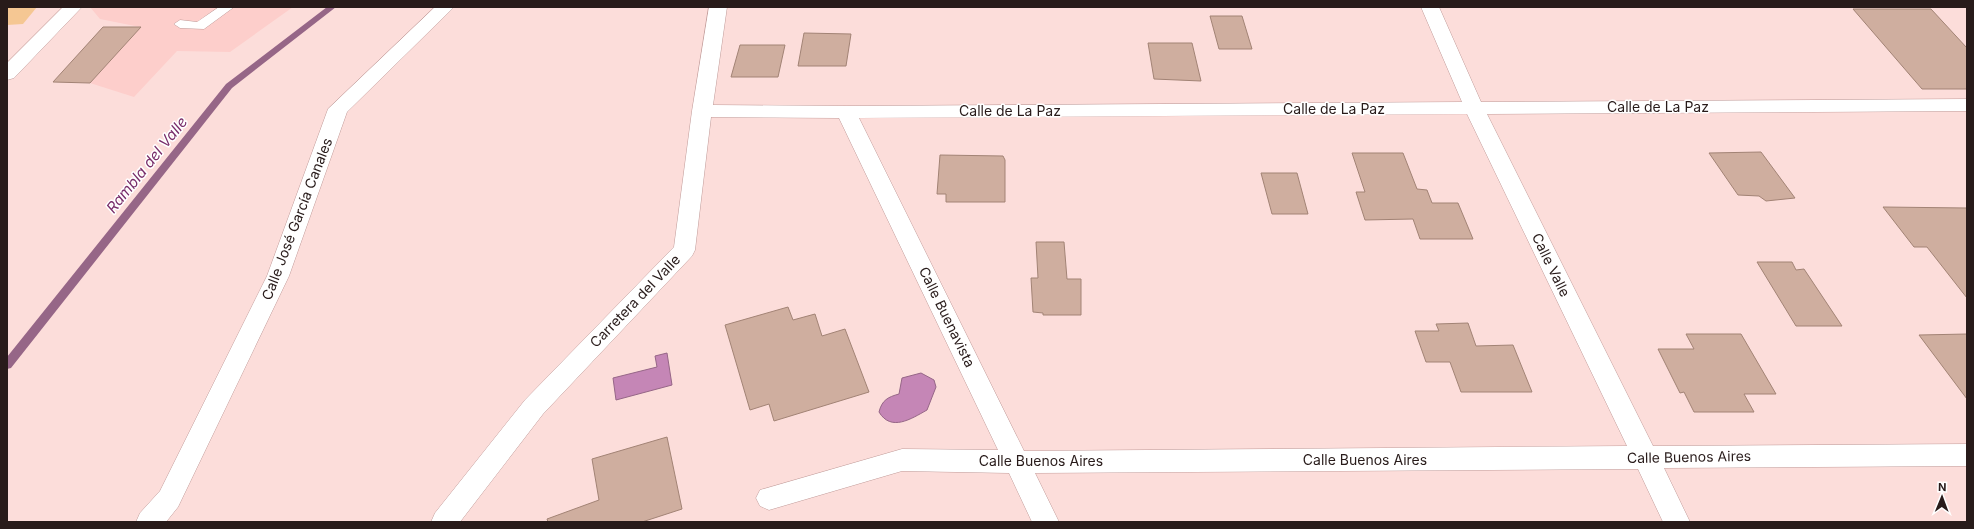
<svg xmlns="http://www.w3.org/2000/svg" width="1974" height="529" viewBox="0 0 1974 529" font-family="Inter,sans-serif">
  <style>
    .built { fill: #fdcecb }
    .green { fill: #f5c793 }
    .water { fill: #c586b6; stroke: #966687 }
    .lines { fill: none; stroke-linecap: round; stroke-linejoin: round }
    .stream { fill: #966687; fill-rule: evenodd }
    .building { fill: #cfae9f; stroke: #a28375 }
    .lane-casing { stroke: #c09b99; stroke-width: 1 }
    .street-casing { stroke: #c09b99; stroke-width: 1 }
    .lane { fill: #fff; fill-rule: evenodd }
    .street { fill: #fff; fill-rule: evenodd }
    .labels { text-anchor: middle; stroke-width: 3; stroke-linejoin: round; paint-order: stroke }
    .street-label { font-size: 14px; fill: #281b1a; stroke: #fff }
    .water-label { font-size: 15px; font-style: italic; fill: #782d6a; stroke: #fff }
  </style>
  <rect width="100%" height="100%" fill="#fcddda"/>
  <path class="built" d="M90,7H293L230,52L177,51L134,97L90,83L140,27L100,19Z"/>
  <path class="green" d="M7,7H37L23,24L7,25Z"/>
  <path class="water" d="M667,353L672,385L616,400L613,378L657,367L655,356Z
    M921,373L934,380L936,387L927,410C911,419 891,432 879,412C882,400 888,397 899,394L902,378Z"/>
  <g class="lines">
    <path class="stream" d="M327,7H336L232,88L11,368L7,369V357L226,84Z"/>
  </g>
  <path class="building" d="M1853,9H1931L1967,48V89H1922Z
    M1210,16H1242L1252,49H1219Z
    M103,27H141L90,83L53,82Z
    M804,33L851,34L846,66H798Z
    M1148,43H1192L1201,81L1154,79Z
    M740,45H785L778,77H731Z
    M1761,152L1795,198L1766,201L1759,196L1738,195L1709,153Z
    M1352,153H1403L1417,189L1427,190L1432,203H1458L1473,239H1420L1413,219L1365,220L1356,192H1365Z
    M940,155L1003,156L1005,160V202H946V194H937Z
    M1261,173H1297L1308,214H1272Z
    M1883,207L1967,208V298L1927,247H1914Z
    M1036,242H1064L1067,279H1081V315H1043V313L1033,312L1031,278H1038Z
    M1757,262H1792L1796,270L1804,269L1842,326H1796Z
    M788,307L793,320L815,314L822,336L845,329L869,392L774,421L769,404L750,410L725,325Z
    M1468,323L1476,346L1513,345L1532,392H1461L1450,362H1426L1415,331H1439L1436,324Z
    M1686,334H1741L1776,394H1744L1754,412H1694L1684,392L1680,393L1658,349H1694Z
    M1967,334V399L1919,335Z
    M667,437L682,509L642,522H548L547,519L599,500L592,459Z"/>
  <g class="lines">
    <g class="lane-casing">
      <path id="lane" d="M219,7H234L204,29L180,28L174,24L180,20L197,22Z"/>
    </g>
    <g class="street-casing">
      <path id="street" d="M63,7H82L14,78L7,80V63Z
        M435,7H454L347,112L289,276L178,507L166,522H136L140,513L160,491L267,276L328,109Z
        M709,7H727L713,105L846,106L1462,102L1421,7H1439L1481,102L1967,99V111L1487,114L1653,446L1967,444V466L1664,468L1690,522H1663L1638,469L1035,473L1059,522H1032L1009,473L902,471L769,510L760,506L756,498L760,490L902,449L998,450L839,118L711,117L695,250L692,256L543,414L460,522H431L435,513L525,400L674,247L692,111ZM1467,114L1627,446L1024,451L859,118Z"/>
    </g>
    <use href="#lane" class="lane"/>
    <use href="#street" class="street"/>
  </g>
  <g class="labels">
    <g class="street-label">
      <text x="1658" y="112">Calle de La Paz</text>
      <text x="1334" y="114">Calle de La Paz</text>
      <text x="1010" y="116">Calle de La Paz</text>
      <text transform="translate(297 219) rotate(-69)" y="5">Calle José García Canales</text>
      <text transform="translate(1551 265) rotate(64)" y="5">Calle Valle</text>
      <text transform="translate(635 301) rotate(-46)" y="5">Carretera del Valle</text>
      <text transform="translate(947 317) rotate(64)" y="5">Calle Buenavista</text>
      <text transform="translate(1689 457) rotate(-1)" y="5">Calle Buenos Aires</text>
      <text x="1365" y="465">Calle Buenos Aires</text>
      <text x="1041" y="466">Calle Buenos Aires</text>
    </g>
    <g class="water-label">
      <text transform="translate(147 165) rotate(-51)" y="5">Rambla del Valle</text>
    </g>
  </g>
  <rect width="1974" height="529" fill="none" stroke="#281b1a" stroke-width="16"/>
  <g transform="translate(1942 497) rotate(1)" stroke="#ffffff" stroke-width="3" paint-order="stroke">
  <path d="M0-3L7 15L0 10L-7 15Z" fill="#281b1a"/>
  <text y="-6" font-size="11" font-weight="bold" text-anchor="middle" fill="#281b1a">N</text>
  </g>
</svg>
